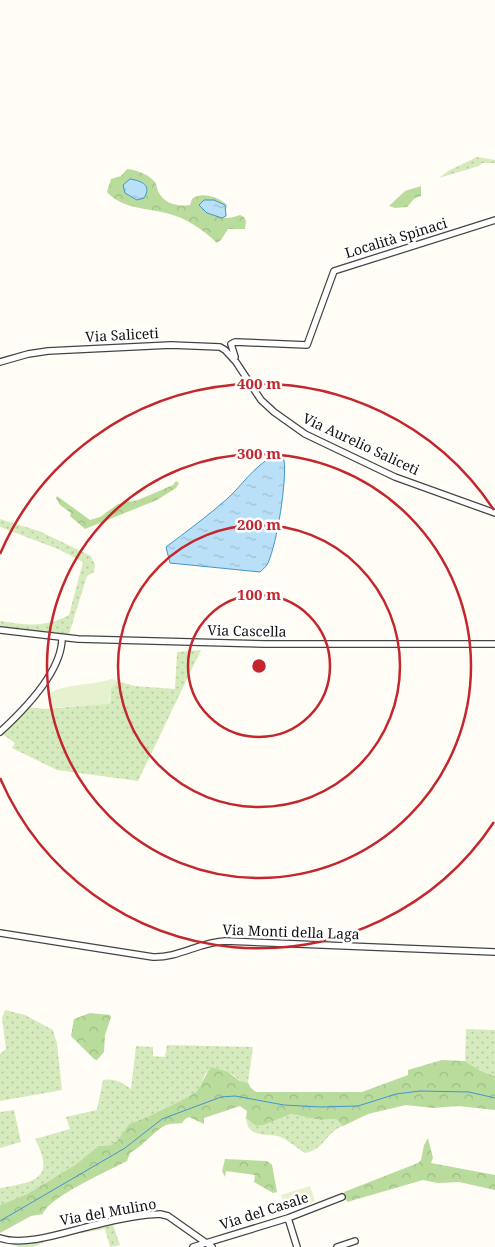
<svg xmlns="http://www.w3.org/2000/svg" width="495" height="1247" viewBox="0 0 495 1247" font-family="'Noto Serif',serif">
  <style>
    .grass { fill: url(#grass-dots) }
    .forest { fill: url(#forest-crowns) }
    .pitch { fill: #e6f2cf }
    .water { fill: url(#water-ripples); stroke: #3f96cf }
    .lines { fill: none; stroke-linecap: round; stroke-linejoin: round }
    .stream { stroke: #3f96cf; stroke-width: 1 }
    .minor-casing { stroke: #444; stroke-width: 8 }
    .minor { stroke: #fff; stroke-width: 5.5 }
    .ring { fill: none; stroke: #c4262e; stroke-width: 2.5 }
    .labels { text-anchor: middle; stroke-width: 5; stroke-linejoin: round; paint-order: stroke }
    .street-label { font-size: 14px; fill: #111; stroke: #fff }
    .centre { fill: #c4262e; stroke: #fff; stroke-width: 2.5 }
    .ring-label { font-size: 15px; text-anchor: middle; font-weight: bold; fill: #c4262e; stroke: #fff; stroke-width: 5; stroke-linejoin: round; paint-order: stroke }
  </style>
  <defs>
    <pattern id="grass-dots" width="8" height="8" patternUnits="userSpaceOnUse" patternTransform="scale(1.25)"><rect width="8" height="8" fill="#d5ebbd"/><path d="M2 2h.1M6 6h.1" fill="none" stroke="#b6c8a1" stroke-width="1.8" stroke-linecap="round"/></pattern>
    <pattern id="forest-crowns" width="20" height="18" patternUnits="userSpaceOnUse" patternTransform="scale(1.25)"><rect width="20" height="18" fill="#b9dc9c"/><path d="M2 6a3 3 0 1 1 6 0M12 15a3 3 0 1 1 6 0" fill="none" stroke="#9ebc85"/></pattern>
    <pattern id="water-ripples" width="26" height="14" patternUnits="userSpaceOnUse" patternTransform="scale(1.25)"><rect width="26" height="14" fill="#b9e0f7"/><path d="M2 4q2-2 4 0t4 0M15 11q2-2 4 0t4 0" fill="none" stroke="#9ebfd3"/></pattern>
  </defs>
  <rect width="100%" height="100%" fill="#fffdf5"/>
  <path class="grass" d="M477,157L495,160V163H482L479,166L439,178L448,171Z
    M0,519L39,531L91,556L95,565L94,572L87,576L69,634H48L0,626V621C26,625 45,628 69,615L83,562L58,549L0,527Z
    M201,650L138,781L57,770L12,748L15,743L1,733L25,707L46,709L110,703L111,688L116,681L135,686L175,689L177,652Z
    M5,1010L25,1015L53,1030L57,1044L62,1090L0,1101V1054L6,1049L2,1018Z
    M466,1029L495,1030V1076L481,1071L465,1061Z
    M167,1045L253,1047L248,1083C238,1083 236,1074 227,1072C220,1070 213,1072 206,1073C203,1079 201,1086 197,1091C192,1096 136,1123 129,1124L117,1141L111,1145L98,1146L75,1165L27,1194L0,1205V1188C35,1182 56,1179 35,1139L70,1129L66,1117L97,1110L103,1080C114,1078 122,1082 131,1089L136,1046L153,1047V1056L165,1057Z
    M14,1110L21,1142L0,1148V1112Z
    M291,1114L320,1120L336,1119L343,1126C327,1131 324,1150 305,1153C297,1148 289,1141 281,1137C267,1132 248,1140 246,1118L256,1126L264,1125Z
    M112,1222L120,1245L110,1247L105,1229L52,1238L34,1247H20L13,1245L9,1241L22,1242Z"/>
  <path class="forest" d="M127,169C137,170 148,174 155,182C157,185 157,190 159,193C165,204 179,207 190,205L192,199C201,191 219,197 227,205L226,210L225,205L214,200H204L199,205C215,216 222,222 240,215L244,217L246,221L245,229H228L221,240L217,243C202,229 187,218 166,213C147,208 122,209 107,192L111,179L121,176Z
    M421,186V196L415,198L407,207L395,208L389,206L405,191Z
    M176,481L179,483L176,488L157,500L85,529L70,516L71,513L60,505L56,498L57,496L90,520L100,517L118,504L138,500L173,485Z
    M90,1013L110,1015L111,1017L105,1035L104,1052L97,1060L94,1059L71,1036L74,1019Z
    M442,1060L465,1061L481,1071L495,1076V1110L458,1106L433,1108L406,1105L368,1114L343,1126L336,1119L320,1120L291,1114L264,1125L256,1126L246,1118L247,1111L240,1106L204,1118V1124L189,1117L185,1119L182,1123C177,1124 171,1123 166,1125C155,1130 143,1146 130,1153L127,1161C108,1171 49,1197 43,1214L31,1216L0,1233V1205L27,1194L75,1165L98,1146L111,1145L117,1141L129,1124C136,1123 192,1096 197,1091C202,1084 206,1074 211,1067L228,1072L240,1081L248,1083L251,1088L256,1092H362L408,1075V1070Z
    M428,1138L433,1158L431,1163L495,1175V1190L459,1182L438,1183L423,1180L347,1202L344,1192L418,1163L421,1160L424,1145Z
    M225,1159L267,1161L272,1165L277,1192L273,1193L254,1182L255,1175L226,1171L225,1177L222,1171Z"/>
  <path class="pitch" d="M111,679L116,680V684L111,688L109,704L50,708L48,695C61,683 92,686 111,679Z
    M310,1186L315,1201L286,1211L281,1195Z"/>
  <path class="water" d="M130,179C142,181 152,185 144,198L137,200L125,193L123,185Z
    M204,200H214L225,205L226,216L222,218L207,213L199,205Z
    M270,458L284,460C287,481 277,543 268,563C267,566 263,569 260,572L170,563L166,547C187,531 208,516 228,498C242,485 253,468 270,458Z"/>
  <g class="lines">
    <path class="stream" d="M0,1221L125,1148L162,1119L221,1097L235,1096L284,1105L321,1107L358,1106L396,1094L420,1091L469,1092L495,1098"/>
    <g class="minor-casing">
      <path id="minor" d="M235,357L231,344L235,342L307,345L334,271L495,220
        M0,362L28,354L48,351L171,345L220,347L225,350L236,362L261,400L274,412L305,434L395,477L495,513
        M0,630L78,639L265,644H495
        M0,732C24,710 62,672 62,638
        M0,933L153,957C178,958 200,942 225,941L495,952
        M288,1218L297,1247
        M0,1238C26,1247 68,1231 95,1225C115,1220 138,1215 160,1214L168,1216L212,1247
        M193,1247L288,1218L342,1197
        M337,1247L355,1241"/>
    </g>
    <use href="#minor" class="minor"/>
  </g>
  <g class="ring">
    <circle cx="259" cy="666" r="71"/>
    <circle cx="259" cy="666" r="141"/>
    <circle cx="259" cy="666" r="212"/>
    <path d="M494 822A282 282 0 0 1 0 778M0 554A282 282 0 0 1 494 510"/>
  </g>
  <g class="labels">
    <g class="street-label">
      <text transform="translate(396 238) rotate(-17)" y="5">Località Spinaci</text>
      <text transform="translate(122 335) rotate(-3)" y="5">Via Saliceti</text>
      <text transform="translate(361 444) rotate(25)" y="5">Via Aurelio Saliceti</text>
      <text transform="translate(247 631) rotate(1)" y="5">Via Cascella</text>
      <text transform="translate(291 932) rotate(2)" y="5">Via Monti della Laga</text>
      <text transform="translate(264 1211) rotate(-18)" y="5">Via del Casale</text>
      <text transform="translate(108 1212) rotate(-10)" y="5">Via del Mulino</text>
    </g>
  </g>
  <circle cx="259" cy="666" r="8" class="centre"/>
  <g class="ring-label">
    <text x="259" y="389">400 m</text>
    <text x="259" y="459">300 m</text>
    <text x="259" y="530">200 m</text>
    <text x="259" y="600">100 m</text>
  </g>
</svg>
